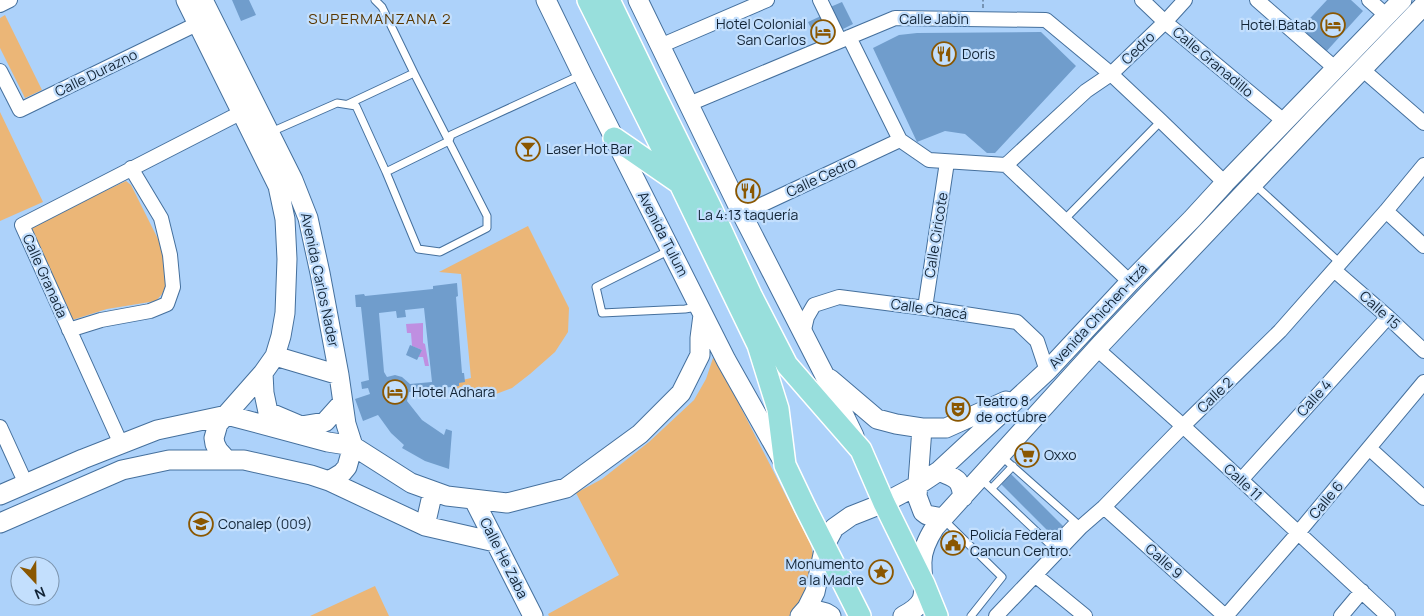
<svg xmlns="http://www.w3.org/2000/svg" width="1424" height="616" viewBox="0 0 1424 616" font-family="Manrope,sans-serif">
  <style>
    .green { fill: #ebb677 }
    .water { fill: #bf8fe1 }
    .building { fill: #709dcc; fill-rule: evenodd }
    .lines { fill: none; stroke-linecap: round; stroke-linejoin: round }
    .lane-casing { stroke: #45709d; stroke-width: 9 }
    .street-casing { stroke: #45709d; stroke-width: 16 }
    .secondary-casing { stroke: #45709d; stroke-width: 21 }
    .primary-casing { stroke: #fff; stroke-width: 24 }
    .path { stroke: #7694b4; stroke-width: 2; stroke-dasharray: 4 2.5; stroke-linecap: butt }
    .lane { stroke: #fff; stroke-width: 7 }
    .street { stroke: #fff; stroke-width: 14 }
    .secondary { stroke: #fff; stroke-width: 19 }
    .primary { stroke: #98dfdc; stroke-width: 21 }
    .labels { text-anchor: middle; stroke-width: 4.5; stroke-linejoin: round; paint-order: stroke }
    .street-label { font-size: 14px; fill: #122436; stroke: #c3dffd }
    .poi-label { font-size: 14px; fill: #122436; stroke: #c3dffd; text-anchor: start }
    .neighbourhood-label { font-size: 15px; letter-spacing: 1px; fill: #593700; stroke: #c3dffd }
  </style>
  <rect width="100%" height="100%" fill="#add2fa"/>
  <path class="green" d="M5,15L42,90L25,98L0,48V18Z
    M0,112L43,202L0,221Z
    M126,181L131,185L159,241L165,263L167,283L162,294L156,301L107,309L69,321L28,227Z
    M528,226L569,308L568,332L555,352L530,374L512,388L488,397L470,398L454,395V382L471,378L461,274L439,272Z
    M714,355L810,543C820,569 807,596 789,616H549L548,614L619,575L576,493L602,479L649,442L694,400L706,379Z
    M375,586L389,616H310Z"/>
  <path class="water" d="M423,323V343L425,344L429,366H425L423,357H418L422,350L412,346L411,333H407L406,324Z"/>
  <path class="building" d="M232,0H249L256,15L241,21Z
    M1327,0H1351L1363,11L1324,54L1299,30Z
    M842,2L853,24L839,31L828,8Z
    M821,16L830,35L817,41L808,22Z
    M1041,32L1076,66L995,153H987L965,134L945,131L917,142L873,48L899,35L917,33Z
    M457,283L458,296L456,297L462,373H464L465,382L459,383V386L409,392L407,401L422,420L444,435L446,429L452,431L449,469L425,461L402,448L404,445L391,433L378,415L363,421L355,399L370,394L368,388L362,389L361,382L369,380L361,307H356L355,295L364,294L365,296L433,289V286ZM424,308L432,382L410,384L402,377L395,375L387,377L384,372L379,313L396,311L397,318L406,317L405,310Z
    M410,345L422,350L417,360L406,355Z
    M1011,474L1064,527L1054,537L1001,484Z"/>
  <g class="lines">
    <g class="lane-casing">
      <path id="lane" d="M375,0L382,7L414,73
        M271,132L337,103L356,106L386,172L418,249L440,252L487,228V216L414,73L348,104
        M386,172L449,141L451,135L581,75
        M1254,184L1340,263
        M1064,220L1161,121
        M670,250L596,287L602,313L685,309L697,307
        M1001,456L1081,527
        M980,478L1058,552
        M992,488L1013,466
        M943,519L1002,577L971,616
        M1051,545L1074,521"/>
    </g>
    <g class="street-casing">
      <path id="street" d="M820,0L840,41
        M1142,0L1165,22L1285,122
        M1257,0L1336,69
        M1369,0L1387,16
        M0,5L10,0
        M849,37L900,140L929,160L1006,165L1130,282
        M660,46L767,0
        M1363,70L1424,123
        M0,71L20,110L205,20
        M689,104L895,18L1046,20L1111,74L1161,121L1225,183
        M1006,165L1086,91L1111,74L1165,22L1185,0
        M1386,211L1424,246
        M742,214L900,140
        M1334,270L1388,317L1424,351
        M925,308L947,162
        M69,330L101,320L150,311L167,304L173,287L170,255L161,218L131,168
        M803,334L807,317L814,305L839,297L925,308L1017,322L1037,341L1047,371
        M1097,349L1183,426L1388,616
        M0,427L26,484
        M121,444L22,225L248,109
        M1369,448L1424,498
        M1241,480L1388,317
        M1104,507L1225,616
        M1035,575L1085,616
        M996,616L1081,527L1104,507L1187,422L1280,331L1386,211L1424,165
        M1226,616L1298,533L1424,382
        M1341,616L1362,591"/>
    </g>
    <g class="secondary-casing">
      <path id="secondary" d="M186,0L278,186L285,219L287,259L285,313L281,336L275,356L263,373L218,424L214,438L215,444L218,450L227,460
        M203,0L293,180L308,218L320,273L339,375L346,424L353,446L347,467L342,473L329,481
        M546,0L582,74L726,360L783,461
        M638,0L742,214L824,374L854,436
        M275,356L339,375
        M263,373L264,393L268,412L301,426L325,422L342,403
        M830,379L877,419L896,424L922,428H946L1006,401
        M922,428L917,496L923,512L927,515L943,518
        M939,471C956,479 960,477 963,497
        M0,495L83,459L157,430L227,415L328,442L353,446L411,483L447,496L507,503L566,488L640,434L681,393L700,355V338L703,315
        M474,500L533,616
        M0,523L122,470L169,460H244L311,475L329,481L425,526L495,542
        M425,526L433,491
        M807,608L826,613L831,616
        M800,616L807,608L815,592L825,545L834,528L851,516L884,503L918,485L939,471L1047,371L1130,282L1192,219L1225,183L1402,0
        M903,616C932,601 922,591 922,565C921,552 928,538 935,527L1101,344L1320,113L1424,5"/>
    </g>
    <g class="primary-casing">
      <path id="primary" d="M588,0L680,184L758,345L778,409L785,465L805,507L860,616
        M609,0L653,91L710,206L751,295L787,365L861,450L884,503L924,584L937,616
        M614,138L678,182"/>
    </g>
    <path class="path" d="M983,8V0"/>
    <use href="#lane" class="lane"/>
    <use href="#street" class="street"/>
    <use href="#secondary" class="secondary"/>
    <use href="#primary" class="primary"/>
  </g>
  <defs>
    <g id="hotel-ring" transform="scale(1.25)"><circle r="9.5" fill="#c3dffd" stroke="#8a5701" stroke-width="1.5"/><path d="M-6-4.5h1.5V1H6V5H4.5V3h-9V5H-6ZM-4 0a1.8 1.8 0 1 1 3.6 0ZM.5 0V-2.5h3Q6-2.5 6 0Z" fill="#8a5701"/></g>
    <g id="restaurant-ring" transform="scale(1.25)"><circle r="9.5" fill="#c3dffd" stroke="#8a5701" stroke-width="1.5"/><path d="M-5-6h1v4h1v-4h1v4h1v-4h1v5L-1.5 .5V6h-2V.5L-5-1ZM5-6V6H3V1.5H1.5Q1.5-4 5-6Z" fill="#8a5701"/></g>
    <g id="bar-ring" transform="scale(1.25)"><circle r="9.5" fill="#c3dffd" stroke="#8a5701" stroke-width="1.5"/><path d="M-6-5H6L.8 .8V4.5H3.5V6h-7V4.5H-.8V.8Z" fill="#8a5701"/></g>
    <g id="theatre-ring" transform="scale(1.25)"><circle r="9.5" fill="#c3dffd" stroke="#8a5701" stroke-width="1.5"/><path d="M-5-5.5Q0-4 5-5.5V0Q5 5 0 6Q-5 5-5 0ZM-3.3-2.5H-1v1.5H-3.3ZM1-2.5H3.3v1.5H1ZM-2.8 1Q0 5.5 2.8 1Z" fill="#8a5701"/></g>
    <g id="supermarket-ring" transform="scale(1.25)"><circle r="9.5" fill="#c3dffd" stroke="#8a5701" stroke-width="1.5"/><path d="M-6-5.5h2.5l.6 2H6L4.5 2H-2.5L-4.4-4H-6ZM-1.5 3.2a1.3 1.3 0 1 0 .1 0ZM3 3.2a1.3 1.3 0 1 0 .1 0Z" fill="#8a5701"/></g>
    <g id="school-ring" transform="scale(1.25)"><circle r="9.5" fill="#c3dffd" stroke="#8a5701" stroke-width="1.5"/><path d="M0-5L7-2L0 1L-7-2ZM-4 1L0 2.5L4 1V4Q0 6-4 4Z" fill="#8a5701"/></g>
    <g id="civic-ring" transform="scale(1.25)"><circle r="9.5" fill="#c3dffd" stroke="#8a5701" stroke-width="1.5"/><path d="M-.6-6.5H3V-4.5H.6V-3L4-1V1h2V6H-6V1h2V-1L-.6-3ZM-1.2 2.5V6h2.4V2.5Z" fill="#8a5701"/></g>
    <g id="sight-ring" transform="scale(1.25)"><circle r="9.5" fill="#c3dffd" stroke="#8a5701" stroke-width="1.5"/><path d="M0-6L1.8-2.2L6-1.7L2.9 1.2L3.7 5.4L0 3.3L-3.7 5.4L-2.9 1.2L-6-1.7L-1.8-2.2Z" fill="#8a5701"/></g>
  </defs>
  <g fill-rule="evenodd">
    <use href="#hotel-ring" x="1333" y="25"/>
    <use href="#hotel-ring" x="823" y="32"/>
    <use href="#restaurant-ring" x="944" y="54"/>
    <use href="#bar-ring" x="528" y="149"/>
    <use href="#restaurant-ring" x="748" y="191"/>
    <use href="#hotel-ring" x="395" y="392"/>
    <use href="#theatre-ring" x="958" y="409"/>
    <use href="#supermarket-ring" x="1027" y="455"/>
    <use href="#school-ring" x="201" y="524"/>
    <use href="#civic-ring" x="953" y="543"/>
    <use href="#sight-ring" x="881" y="572"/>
  </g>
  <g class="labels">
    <g class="street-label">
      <text x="934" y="24">Calle Jabin</text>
      <text transform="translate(1138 48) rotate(-44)" y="5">Cedro</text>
      <text transform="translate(1213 62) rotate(40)" y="5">Calle Granadillo</text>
      <text transform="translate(96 73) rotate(-26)" y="5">Calle Durazno</text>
      <text transform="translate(821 177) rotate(-25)" y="5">Calle Cedro</text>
      <text transform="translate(663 234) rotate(63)" y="5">Avenida Tulum</text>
      <text transform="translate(936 235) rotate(-81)" y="5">Calle Ciricote</text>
      <text transform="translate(45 276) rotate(66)" y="5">Calle Granada</text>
      <text transform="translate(320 280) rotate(78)" y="5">Avenida Carlos Nader</text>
      <text transform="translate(929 309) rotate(8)" y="5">Calle Chacá</text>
      <text transform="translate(1380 310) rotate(42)" y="5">Calle 15</text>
      <text transform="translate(1098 316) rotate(-47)" y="5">Avenida Chichen-Itzá</text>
      <text transform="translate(1215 395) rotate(-44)" y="5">Calle 2</text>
      <text transform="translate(1314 398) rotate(-48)" y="5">Calle 4</text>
      <text transform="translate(1243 482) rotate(43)" y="5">Calle 11</text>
      <text transform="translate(1326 500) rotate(-50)" y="5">Calle 6</text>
      <text transform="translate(504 558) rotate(63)" y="5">Calle He Zaba</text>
      <text transform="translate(1164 561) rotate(42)" y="5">Calle 9</text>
    </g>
    <g class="poi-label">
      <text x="806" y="29" text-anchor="end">Hotel Colonial<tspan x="806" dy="16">San Carlos</tspan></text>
      <text x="1316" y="30" text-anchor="end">Hotel Batab</text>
      <text x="962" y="59">Doris</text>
      <text x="546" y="154">Laser Hot Bar</text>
      <text x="748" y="220" text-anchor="middle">La 4:13 taquería</text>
      <text x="412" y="397">Hotel Adhara</text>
      <text x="976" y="406">Teatro 8<tspan x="976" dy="16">de octubre</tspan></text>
      <text x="1044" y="460">Oxxo</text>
      <text x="218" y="529">Conalep (009)</text>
      <text x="970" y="540">Policía Federal<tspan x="970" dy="16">Cancun Centro.</tspan></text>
      <text x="864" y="569" text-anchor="end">Monumento<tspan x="864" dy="16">a la Madre</tspan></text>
    </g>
    <g class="neighbourhood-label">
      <text x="380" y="24">SUPERMANZANA 2</text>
    </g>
  </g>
  <g transform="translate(35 581) rotate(158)"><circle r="24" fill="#c3dffd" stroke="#7c94ad"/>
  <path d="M0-4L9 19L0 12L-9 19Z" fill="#8a5701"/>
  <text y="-8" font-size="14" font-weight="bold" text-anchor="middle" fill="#122436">N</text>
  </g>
</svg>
